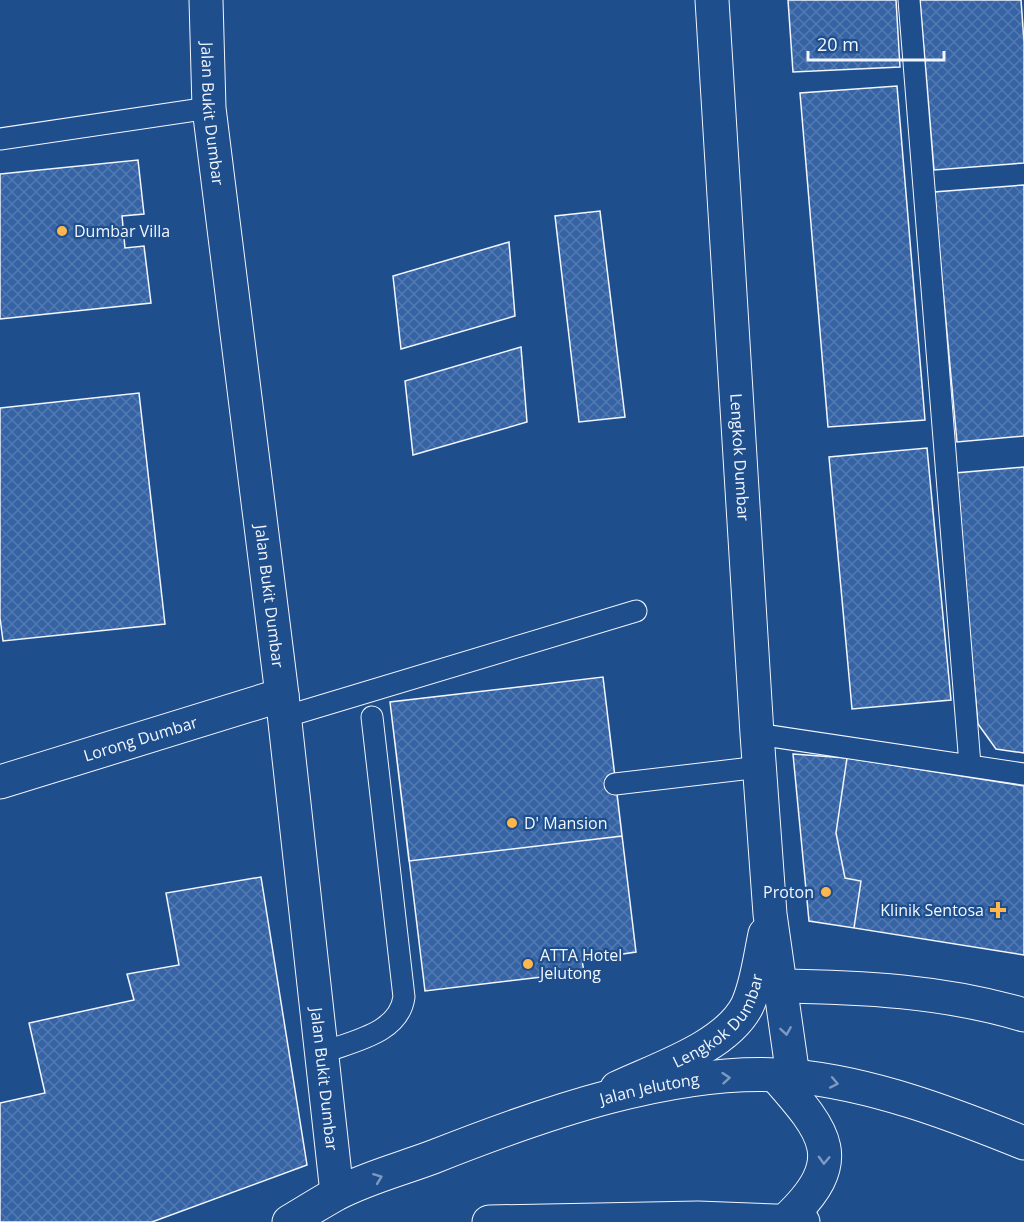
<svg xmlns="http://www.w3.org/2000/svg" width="1024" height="1222" viewBox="0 0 1024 1222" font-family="'Open Sans',sans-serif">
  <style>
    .building { fill: url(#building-cross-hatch); stroke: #f2f6ff; stroke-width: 1.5 }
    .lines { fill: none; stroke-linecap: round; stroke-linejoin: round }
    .lane-casing { stroke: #f2f6ff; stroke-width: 23 }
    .street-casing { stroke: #f2f6ff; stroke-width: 35 }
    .primary-casing { stroke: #f2f6ff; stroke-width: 35 }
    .lane { stroke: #1f4e8c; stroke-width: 21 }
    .street { stroke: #1f4e8c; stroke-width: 33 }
    .primary { stroke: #1f4e8c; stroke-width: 33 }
    .oneway { stroke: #7e9ac0 }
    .poi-dot { fill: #ffb74d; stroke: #1f4e8c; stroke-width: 2 }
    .labels { text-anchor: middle; stroke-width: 4.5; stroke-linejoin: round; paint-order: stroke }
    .street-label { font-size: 16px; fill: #f2f6ff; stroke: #1f4e8c }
    .poi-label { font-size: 16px; fill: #f2f6ff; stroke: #1f4e8c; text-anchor: start }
  </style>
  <defs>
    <pattern id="building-cross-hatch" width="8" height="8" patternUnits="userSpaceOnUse" patternTransform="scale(1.5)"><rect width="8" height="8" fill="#3563a3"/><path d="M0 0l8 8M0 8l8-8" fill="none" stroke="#537ab1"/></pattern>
  </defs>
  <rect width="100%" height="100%" fill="#1f4e8c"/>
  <path class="building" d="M788,0H896L900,67L793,72Z
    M920,0H1021L1024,42V163L934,170Z
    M897,86L925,420L828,427L800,93Z
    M138,160L144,214L122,216L125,248L144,246L151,303L0,319V174Z
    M1024,185V436L957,442L934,192Z
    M600,211L625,417L579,422L555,216Z
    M509,242L515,316L401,349L393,276Z
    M521,347L527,422L413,455L405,381Z
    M139,393L165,624L3,641L0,618V408Z
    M927,448L951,700L852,709L829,457Z
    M1024,467V753L996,749L978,724L955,473Z
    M603,677L636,952L582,960L584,972L425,991L390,702Z
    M603,677L622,836L409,861L390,702Z
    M793,754L847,758L836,833L845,878L861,881L854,928L809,921Z
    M847,758L1024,786V955L854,928L861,881L845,878L836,833Z
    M261,877L307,1165L152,1222H0V1103L45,1093L29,1023L134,1000L127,974L179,965L166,893Z"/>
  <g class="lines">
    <g class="lane-casing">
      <path id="lane" d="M909,0L970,765
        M0,139L209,108
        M284,717L636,611
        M757,734L1024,774
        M615,784L760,767
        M322,1053C352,1041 399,1034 404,997L372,717"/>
    </g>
    <g class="street-casing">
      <g id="street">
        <path id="s1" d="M206,0L209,108L282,695L337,1193"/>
        <path id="s2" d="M712,0L757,734L770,914L793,1076"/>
        <path id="s3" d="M0,782L282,695"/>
        <path d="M778,986C861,987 944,991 1024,1015"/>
        <path id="s4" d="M617,1088C657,1069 726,1047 747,1006C757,985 760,957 765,934"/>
      </g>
    </g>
    <g class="primary-casing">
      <g id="primary">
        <path d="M776,1076C826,1133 850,1160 786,1220"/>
        <path id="s5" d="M289,1222C304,1213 320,1203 336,1194C366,1178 401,1169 433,1157C539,1115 678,1065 794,1076C873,1084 950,1113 1024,1143"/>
        <path d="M489,1222L698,1218L803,1222"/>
      </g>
    </g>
    <use href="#lane" class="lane"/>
    <use href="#street" class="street"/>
    <use href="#primary" class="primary"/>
  </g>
  <defs><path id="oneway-chevron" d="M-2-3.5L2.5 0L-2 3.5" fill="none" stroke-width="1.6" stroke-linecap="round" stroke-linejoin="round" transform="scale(1.5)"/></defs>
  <g class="oneway">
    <use href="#oneway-chevron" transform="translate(786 1031) rotate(81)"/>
    <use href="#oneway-chevron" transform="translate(726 1078) rotate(-5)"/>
    <use href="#oneway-chevron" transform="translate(834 1083) rotate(11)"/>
    <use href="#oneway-chevron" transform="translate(824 1160) rotate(92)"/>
    <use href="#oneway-chevron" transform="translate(378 1178) rotate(-21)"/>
  </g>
  <g class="poi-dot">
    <circle cx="62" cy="231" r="6"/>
    <circle cx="512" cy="823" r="6"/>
    <circle cx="826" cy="892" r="6"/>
    <path d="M995 901h6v6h6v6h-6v6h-6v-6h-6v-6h6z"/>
    <circle cx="528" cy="964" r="6"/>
  </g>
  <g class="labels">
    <g class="street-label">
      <text dy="6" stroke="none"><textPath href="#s1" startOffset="114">Jalan Bukit Dumbar</textPath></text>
      <text dy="6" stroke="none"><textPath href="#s2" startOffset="458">Lengkok Dumbar</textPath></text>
      <text dy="6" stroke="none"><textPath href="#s1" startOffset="600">Jalan Bukit Dumbar</textPath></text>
      <text dy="6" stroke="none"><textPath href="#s3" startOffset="147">Lorong Dumbar</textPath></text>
      <text dy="6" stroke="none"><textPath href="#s4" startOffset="126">Lengkok Dumbar</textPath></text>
      <text dy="6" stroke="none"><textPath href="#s1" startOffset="1086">Jalan Bukit Dumbar</textPath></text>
      <text dy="6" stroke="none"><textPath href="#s5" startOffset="386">Jalan Jelutong</textPath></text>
    </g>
    <g class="poi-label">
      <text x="74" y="237">Dumbar Villa</text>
      <text x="524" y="829">D' Mansion</text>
      <text x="814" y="898" text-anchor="end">Proton</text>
      <text x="984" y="916" text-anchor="end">Klinik Sentosa</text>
      <text x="540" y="961">ATTA Hotel<tspan x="540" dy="18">Jelutong</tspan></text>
    </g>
  </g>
  <path d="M808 51v9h136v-9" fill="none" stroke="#f2f6ff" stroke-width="3"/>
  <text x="817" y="51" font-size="18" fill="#f2f6ff" stroke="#1f4e8c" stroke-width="4.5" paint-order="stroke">20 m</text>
</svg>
